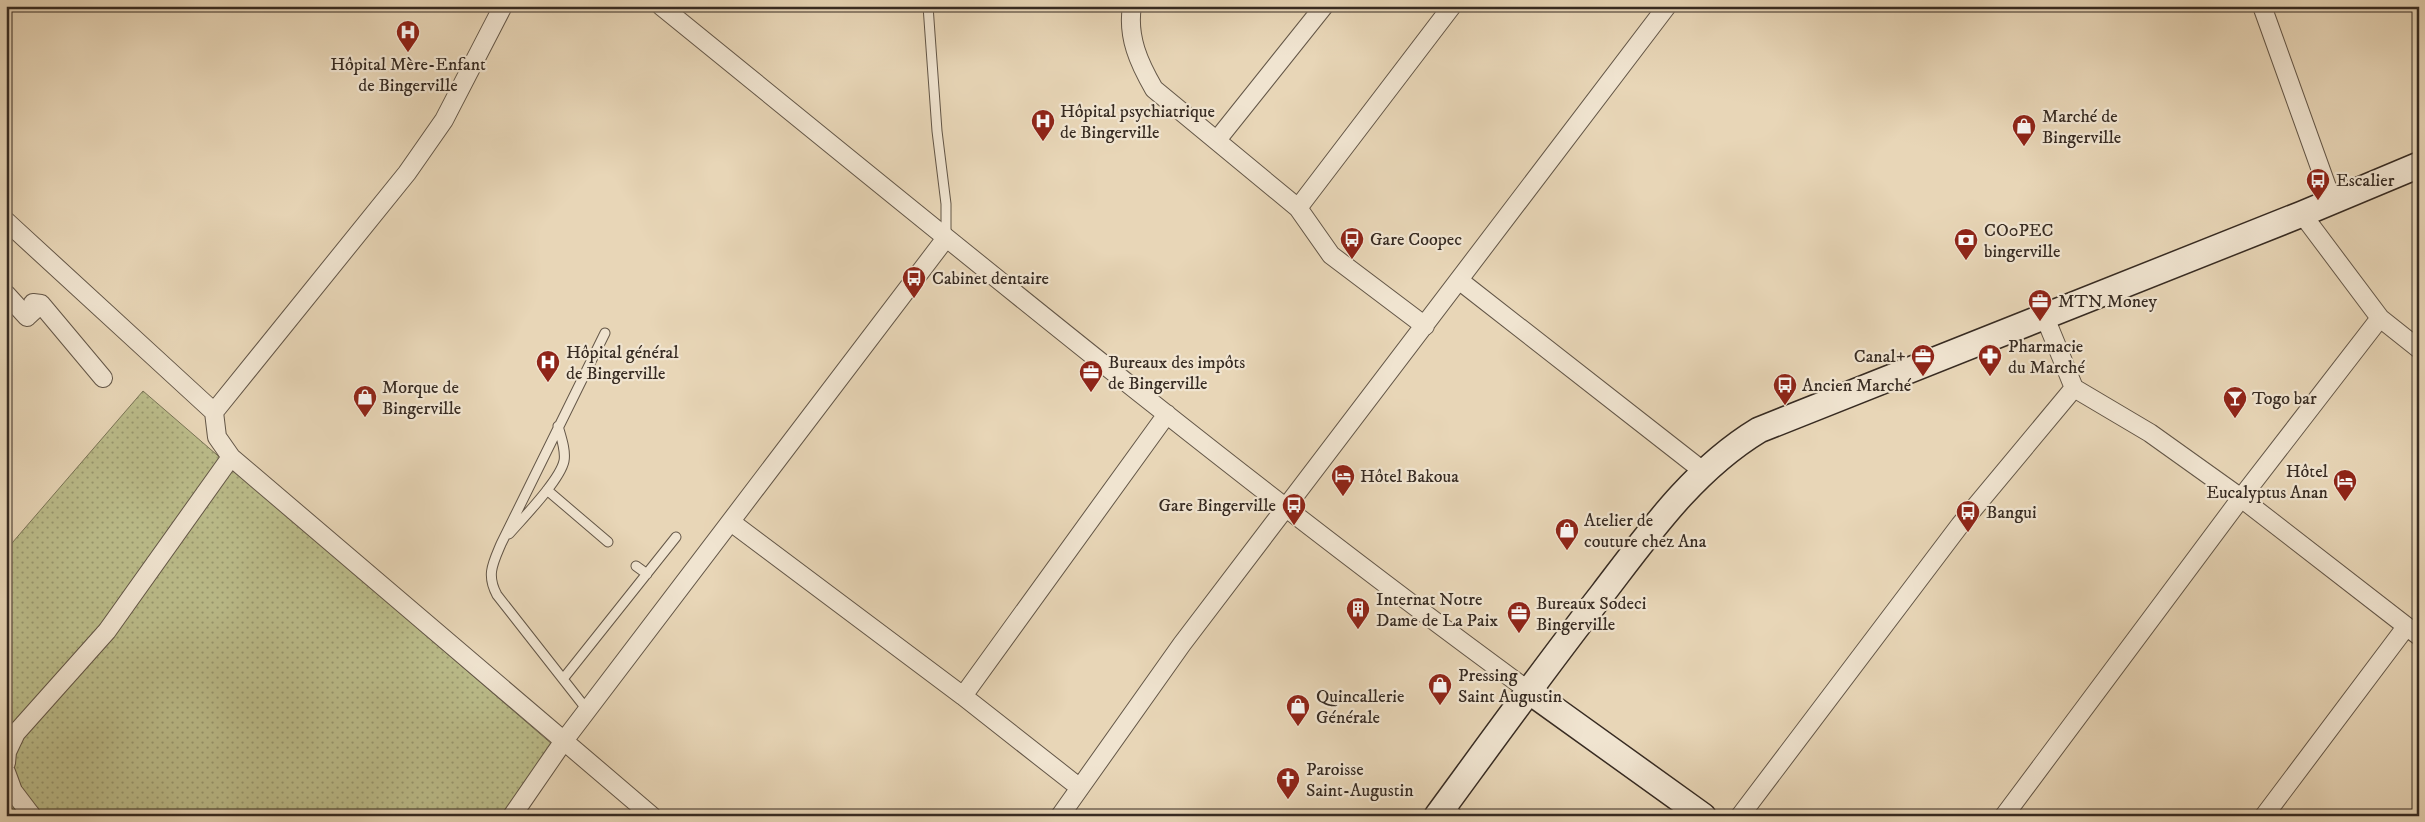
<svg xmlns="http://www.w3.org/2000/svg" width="2425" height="822" viewBox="0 0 2425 822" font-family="'IM FELL DW Pica',serif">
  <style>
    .grass { fill: url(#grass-dots); stroke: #797456 }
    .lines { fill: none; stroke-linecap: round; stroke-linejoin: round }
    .lane-casing { stroke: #635647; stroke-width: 11 }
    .street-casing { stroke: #635647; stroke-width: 20 }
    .secondary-casing { stroke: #372b22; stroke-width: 28 }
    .lane { stroke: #f0e4d0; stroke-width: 9 }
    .street { stroke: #f0e4d0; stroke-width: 18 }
    .secondary { stroke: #f0e4d0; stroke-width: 25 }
    .labels { text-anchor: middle; stroke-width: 4.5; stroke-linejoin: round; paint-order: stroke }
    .poi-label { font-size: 18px; fill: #372b22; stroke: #f0e4d0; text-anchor: start }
  </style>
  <defs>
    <pattern id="grass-dots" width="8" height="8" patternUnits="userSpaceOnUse" patternTransform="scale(1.25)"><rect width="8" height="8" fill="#bbbc8a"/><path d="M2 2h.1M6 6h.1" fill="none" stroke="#999970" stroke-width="1.8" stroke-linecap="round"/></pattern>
  </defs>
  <rect width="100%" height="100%" fill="#e8d6b7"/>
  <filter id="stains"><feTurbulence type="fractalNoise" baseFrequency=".004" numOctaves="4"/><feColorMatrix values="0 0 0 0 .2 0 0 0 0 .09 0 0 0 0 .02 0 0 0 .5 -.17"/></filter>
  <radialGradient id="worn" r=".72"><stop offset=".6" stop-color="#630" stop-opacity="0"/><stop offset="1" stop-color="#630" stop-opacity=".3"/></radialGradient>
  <path class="grass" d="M143,391L561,752L510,816H6V550Z"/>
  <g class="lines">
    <g class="lane-casing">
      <path id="lane" d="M928,6L937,131L946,204V237
        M547,490L608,542
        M509,534C523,518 560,480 564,461C566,450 561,437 558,426
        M636,566L647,574
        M563,679L676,537
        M588,711L497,595C486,575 493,563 501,544L605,333
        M1446,805L1460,816"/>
    </g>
    <g class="street-casing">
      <path id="street" d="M661,6C947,238 1232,474 1529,691
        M1132,6C1127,37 1139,63 1154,89L1298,208L1331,255L1425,326
        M2262,6L2332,201
        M1217,140L1324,6
        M1298,208L1452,6
        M2302,214L2380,318L2419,349
        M6,221L214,412L217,437L231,457L652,816
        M1460,281L1703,471
        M6,294L27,317L41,304
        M33,303L41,304L103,378
        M2044,315L2074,388L2150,433L2241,498L2419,636
        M214,412L407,173L444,120L503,6
        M731,522L963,696L1080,788
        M963,696L1167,414
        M6,763L7,752L16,733L107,631L231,457
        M6,772L13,791L32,816
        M512,816L563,742L946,238
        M1060,816L1182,644L1667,6
        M1740,816L1960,525L2074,388
        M2004,816L2241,498L2380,318
        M2264,816L2406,627"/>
    </g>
    <g class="secondary-casing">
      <path id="secondary" d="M1529,691L1703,816
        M1437,816C1492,741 1546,666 1603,593C1649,533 1693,470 1759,430L2302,214L2419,165"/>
    </g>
    <use href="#lane" class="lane"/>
    <use href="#street" class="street"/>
    <use href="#secondary" class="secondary"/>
  </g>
  <defs>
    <g id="hospital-pin" transform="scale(1.25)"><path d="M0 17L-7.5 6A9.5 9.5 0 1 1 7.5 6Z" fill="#8f2418" stroke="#f0e4d0"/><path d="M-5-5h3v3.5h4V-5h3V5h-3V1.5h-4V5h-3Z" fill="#fff"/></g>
    <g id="shop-pin" transform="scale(1.25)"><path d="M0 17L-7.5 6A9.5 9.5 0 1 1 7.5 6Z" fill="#8f2418" stroke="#f0e4d0"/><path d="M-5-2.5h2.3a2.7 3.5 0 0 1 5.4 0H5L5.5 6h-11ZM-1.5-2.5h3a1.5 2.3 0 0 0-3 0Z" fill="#fff"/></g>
    <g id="bus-pin" transform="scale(1.25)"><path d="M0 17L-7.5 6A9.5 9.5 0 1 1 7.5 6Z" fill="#8f2418" stroke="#f0e4d0"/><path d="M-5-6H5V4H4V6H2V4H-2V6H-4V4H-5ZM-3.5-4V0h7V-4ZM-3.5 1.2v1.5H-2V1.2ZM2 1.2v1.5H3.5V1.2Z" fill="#fff"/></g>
    <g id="bank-pin" transform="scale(1.25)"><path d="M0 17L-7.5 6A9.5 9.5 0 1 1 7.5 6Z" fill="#8f2418" stroke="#f0e4d0"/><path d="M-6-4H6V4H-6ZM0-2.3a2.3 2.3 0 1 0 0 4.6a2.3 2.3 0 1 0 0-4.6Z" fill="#fff"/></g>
    <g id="office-pin" transform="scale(1.25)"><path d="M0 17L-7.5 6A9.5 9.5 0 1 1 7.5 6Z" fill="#8f2418" stroke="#f0e4d0"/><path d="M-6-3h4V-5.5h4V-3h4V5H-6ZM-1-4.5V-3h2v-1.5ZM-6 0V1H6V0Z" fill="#fff"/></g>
    <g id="pharmacy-pin" transform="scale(1.25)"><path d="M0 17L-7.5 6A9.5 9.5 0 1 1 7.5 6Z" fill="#8f2418" stroke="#f0e4d0"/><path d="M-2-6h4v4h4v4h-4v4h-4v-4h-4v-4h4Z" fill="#fff"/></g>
    <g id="bar-pin" transform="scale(1.25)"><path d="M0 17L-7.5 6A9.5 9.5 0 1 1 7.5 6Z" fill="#8f2418" stroke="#f0e4d0"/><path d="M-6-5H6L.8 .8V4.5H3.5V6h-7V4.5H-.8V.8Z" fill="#fff"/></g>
    <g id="hotel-pin" transform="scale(1.25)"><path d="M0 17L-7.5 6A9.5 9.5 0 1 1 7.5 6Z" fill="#8f2418" stroke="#f0e4d0"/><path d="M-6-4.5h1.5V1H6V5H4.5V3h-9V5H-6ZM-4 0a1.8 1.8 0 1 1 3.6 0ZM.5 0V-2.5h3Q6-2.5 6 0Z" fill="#fff"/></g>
    <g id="building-pin" transform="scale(1.25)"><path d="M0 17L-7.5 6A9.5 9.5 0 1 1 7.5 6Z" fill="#8f2418" stroke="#f0e4d0"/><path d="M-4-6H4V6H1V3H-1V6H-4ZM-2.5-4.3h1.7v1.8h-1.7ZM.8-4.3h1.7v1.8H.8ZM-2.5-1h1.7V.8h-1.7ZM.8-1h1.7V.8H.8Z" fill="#fff"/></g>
    <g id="church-pin" transform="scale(1.25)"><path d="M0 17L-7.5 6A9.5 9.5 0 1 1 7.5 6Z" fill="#8f2418" stroke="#f0e4d0"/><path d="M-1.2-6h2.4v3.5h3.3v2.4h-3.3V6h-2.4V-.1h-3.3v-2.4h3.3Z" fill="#fff"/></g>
  </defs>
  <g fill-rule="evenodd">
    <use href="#hospital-pin" x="408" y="32"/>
    <use href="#hospital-pin" x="1043" y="121"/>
    <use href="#shop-pin" x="2024" y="126"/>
    <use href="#bus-pin" x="2318" y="180"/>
    <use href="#bus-pin" x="1352" y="239"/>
    <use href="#bank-pin" x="1966" y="240"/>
    <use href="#bus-pin" x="914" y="278"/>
    <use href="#office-pin" x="2040" y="301"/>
    <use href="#office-pin" x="1923" y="356"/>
    <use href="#pharmacy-pin" x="1990" y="356"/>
    <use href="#hospital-pin" x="548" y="362"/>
    <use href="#office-pin" x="1091" y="372"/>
    <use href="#bus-pin" x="1785" y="385"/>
    <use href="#shop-pin" x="365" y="397"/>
    <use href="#bar-pin" x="2235" y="398"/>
    <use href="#hotel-pin" x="1343" y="476"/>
    <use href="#hotel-pin" x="2345" y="481"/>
    <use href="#bus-pin" x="1294" y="505"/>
    <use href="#bus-pin" x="1968" y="512"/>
    <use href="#shop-pin" x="1567" y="530"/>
    <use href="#building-pin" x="1358" y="609"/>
    <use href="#office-pin" x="1519" y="613"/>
    <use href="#shop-pin" x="1440" y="685"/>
    <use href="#shop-pin" x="1298" y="706"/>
    <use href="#church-pin" x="1288" y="779"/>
  </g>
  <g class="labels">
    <g class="poi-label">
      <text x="408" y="70" text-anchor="middle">Hôpital Mère-Enfant<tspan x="408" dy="21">de Bingerville</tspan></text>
      <text x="1060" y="117">Hôpital psychiatrique<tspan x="1060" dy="21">de Bingerville</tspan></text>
      <text x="2042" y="122">Marché de<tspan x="2042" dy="21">Bingerville</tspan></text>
      <text x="2336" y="186">Escalier</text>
      <text x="1984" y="236">CO0PEC<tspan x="1984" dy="21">bingerville</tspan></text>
      <text x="1370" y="245">Gare Coopec</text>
      <text x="932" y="284">Cabinet dentaire</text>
      <text x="2058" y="307">MTN Money</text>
      <text x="2008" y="352">Pharmacie<tspan x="2008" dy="21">du Marché</tspan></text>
      <text x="566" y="358">Hôpital général<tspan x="566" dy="21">de Bingerville</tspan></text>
      <text x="1906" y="362" text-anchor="end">Canal+</text>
      <text x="1108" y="368">Bureaux des impôts<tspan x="1108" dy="21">de Bingerville</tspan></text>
      <text x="1802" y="391">Ancien Marché</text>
      <text x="382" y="393">Morque de<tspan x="382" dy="21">Bingerville</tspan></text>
      <text x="2252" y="404">Togo bar</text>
      <text x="2328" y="477" text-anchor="end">Hôtel<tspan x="2328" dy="21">Eucalyptus Anan</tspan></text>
      <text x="1360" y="482">Hôtel Bakoua</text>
      <text x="1276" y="511" text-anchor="end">Gare Bingerville</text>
      <text x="1986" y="518">Bangui</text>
      <text x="1584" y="526">Atelier de<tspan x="1584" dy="21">couture chez Ana</tspan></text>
      <text x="1376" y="605">Internat Notre<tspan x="1376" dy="21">Dame de La Paix</tspan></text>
      <text x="1536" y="609">Bureaux Sodeci<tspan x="1536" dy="21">Bingerville</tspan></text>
      <text x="1458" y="681">Pressing<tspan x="1458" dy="21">Saint Augustin</tspan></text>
      <text x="1316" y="702">Quincallerie<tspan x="1316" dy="21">Générale</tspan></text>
      <text x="1306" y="775">Paroisse<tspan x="1306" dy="21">Saint-Augustin</tspan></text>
    </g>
  </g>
  <rect width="2425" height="822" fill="none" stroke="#e8d6b7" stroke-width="25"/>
  <rect x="8" y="8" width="2410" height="807" fill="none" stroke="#372b22" stroke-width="2.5"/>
  <rect x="12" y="12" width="2400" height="797" fill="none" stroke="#372b22"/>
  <rect width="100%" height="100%" filter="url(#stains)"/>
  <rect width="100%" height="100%" fill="url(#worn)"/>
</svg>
